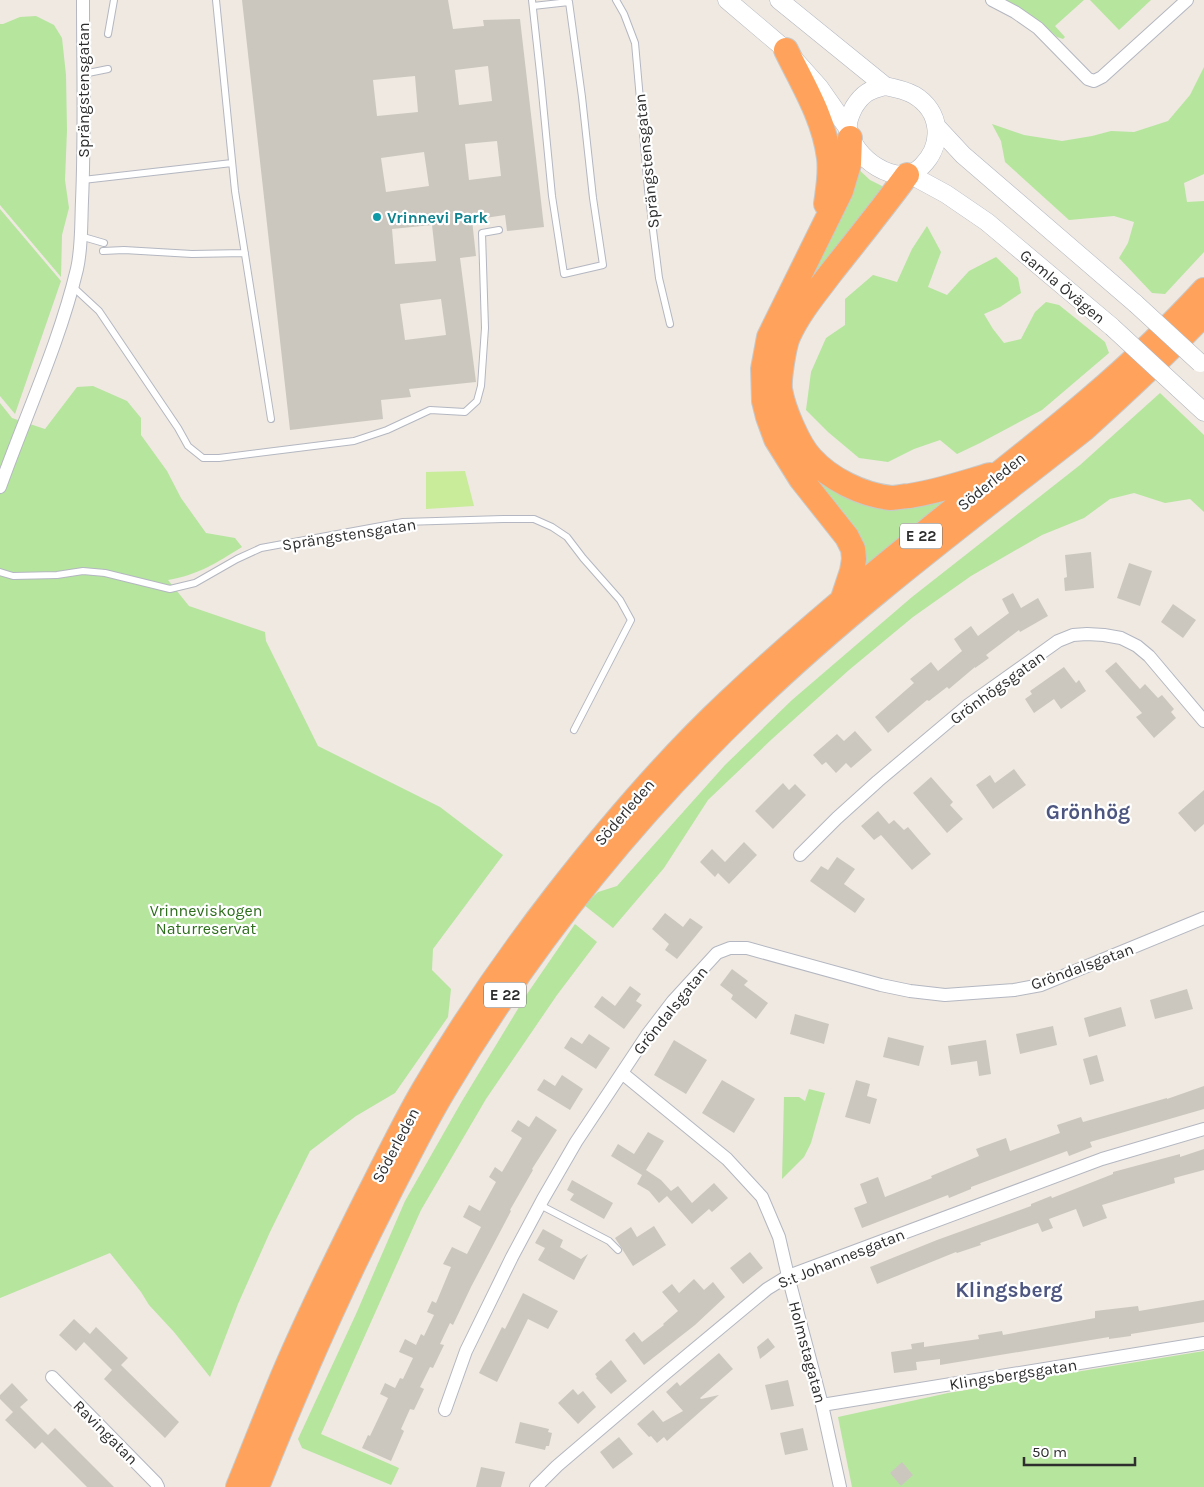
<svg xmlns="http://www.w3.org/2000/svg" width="1204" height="1487" viewBox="0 0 1204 1487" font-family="Karla,sans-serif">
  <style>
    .green { fill: #b6e59e }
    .pitch { fill: #c9ec9a }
    .building { fill: #cbc7bf; fill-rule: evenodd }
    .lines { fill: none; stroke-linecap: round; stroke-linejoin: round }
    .lane-casing { stroke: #b4b7c1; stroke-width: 8 }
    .street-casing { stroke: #b4b7c1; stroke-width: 14 }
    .secondary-casing { stroke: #b4b7c1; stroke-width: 19 }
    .highway-casing { stroke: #c9c9c9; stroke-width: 26 }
    .lane { stroke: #fff; stroke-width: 6 }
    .street { stroke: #fff; stroke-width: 12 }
    .secondary { stroke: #fff; stroke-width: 18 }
    .highway { stroke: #ffa35c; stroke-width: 24 }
    .secondary-bridge-casing { stroke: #b4b7c1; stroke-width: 19; stroke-linecap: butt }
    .secondary-bridge { stroke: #fff; stroke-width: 18 }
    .culture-dot { fill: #0f9aa8; stroke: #fff; stroke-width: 2 }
    .labels { text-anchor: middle; stroke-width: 4.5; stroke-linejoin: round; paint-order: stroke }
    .shield { fill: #fff; stroke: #6d6d6d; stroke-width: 1 }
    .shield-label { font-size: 15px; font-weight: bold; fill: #2e2e2e }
    .street-label { font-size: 16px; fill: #2e2e2e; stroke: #fff }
    .culture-label { font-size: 16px; font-weight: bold; fill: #0d838f; stroke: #fff; text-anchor: start }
    .park-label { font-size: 16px; fill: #2c6e1b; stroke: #fff }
    .district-label { font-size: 21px; font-weight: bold; fill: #4d5680; stroke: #fff }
  </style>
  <rect width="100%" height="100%" fill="#efe9e1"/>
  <path class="green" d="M1005,0H1084L1055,26L1065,37L1063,39L1057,37L1039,21Z
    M1090,0H1151L1119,30Z
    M36,16L54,25L62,38L66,75L67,130L65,180L69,208L62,235L61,277L0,205V24H3L20,17Z
    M1204,67V174L1184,183L1187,202L1204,201V252L1165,294L1152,293L1119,258L1128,243L1134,222L1114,216L1069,220L1005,162L1001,141L992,124L1024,135L1062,141L1092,136L1111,131L1134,132L1168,121L1190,95Z
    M856,167L870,180L886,188L794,315L780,346L775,380L779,411L790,437L806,462L826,482L852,497L880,503L912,504L937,500L962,492L862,574L864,550L859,538L851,527L802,469L785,442L774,418L768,386L773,352L781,327L828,243L845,201Z
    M0,209L61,281L15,414L0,396Z
    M927,226L941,252L928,287L947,295L969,271L996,257L1018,278L1021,293L1000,307L984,314L993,329L1004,343L1021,339L1035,312L1046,302L1059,305L1105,342L1109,353L1042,410L980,443L957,454L940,440L914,449L888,462L859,458L828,432L806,410L811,372L826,338L845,325V299L873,275L897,282L912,249Z
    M93,386L127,401L141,418V435L167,471L181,498L206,533L235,538L242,547C216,563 198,575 168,580L189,606L265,632L266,641L318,746L440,807L503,855L433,949L432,970L451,989L448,1017L395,1093L356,1116L310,1151L270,1232L238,1304L210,1377L174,1332L149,1305L141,1292L110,1253L0,1298V403L12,418L45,429L77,387Z
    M1160,393L1204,435V512L1190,499L1165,503L1134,493L1110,499L1084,518L1042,535L971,576L913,617L849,670L772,739L708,800L664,868L613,928L584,905L598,892L617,886L725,765L792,700L912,597L1080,465Z
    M575,924L597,942L557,995L486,1099L421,1210L321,1434L399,1468L391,1485L302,1448L298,1439L356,1314L405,1201L462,1101L527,994Z
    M809,1089L825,1093L811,1143L804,1157L782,1179L784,1097H799L805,1101Z
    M1204,1351V1487H852L838,1417L948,1393Z"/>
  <path class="pitch" d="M465,471L474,506L426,509V472Z"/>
  <path class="building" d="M242,0H448L453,29L484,26L483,20L520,19L544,227L507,231L505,215L472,220L476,256L460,258L476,382L409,389L411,397L381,400L383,419L290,430ZM488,66L492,101L459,105L455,70ZM415,76L418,112L377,116L373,80ZM497,141L501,176L469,180L465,144ZM424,152L429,186L386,192L381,158ZM432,225L436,261L395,264L392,229ZM441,299L446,335L405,340L400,304Z
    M1091,552L1094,588L1065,591L1064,578L1067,577L1065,555Z
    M1129,563L1152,571L1140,606L1117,598Z
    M1013,593L1021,608L1038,598L1048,616L1020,632L1019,630L986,655L989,658L975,668V667L949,689L947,687L929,701L927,700L888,733L875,717L914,683L910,679L931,662L938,671L962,651L954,639L971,626L978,636L1009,613L1002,599Z
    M1173,604L1196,620L1183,638L1161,622Z
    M1116,662L1140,689L1145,684L1158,698L1162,695L1174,709L1171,712L1176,718L1154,738L1136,717L1142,713L1105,671Z
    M1064,667L1076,683L1079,680L1086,691L1061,709L1054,699L1034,713L1025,699L1032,694L1030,691Z
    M855,731L872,750L851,768L846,763L836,773L826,762L822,765L813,755L837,734L844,741Z
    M1014,769L1026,785L993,809L976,785L990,775L995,783Z
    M931,777L953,802L950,805L963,819L947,833L913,793Z
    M783,783L789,790L795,784L806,795L773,829L755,811Z
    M1204,790V824L1195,832L1178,813Z
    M878,811L889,824L894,820L904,830L908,827L931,854L912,870L881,835L874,840L861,826Z
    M744,842L757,855L729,884L718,873L715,877L700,862L712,849L725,862Z
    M837,857L855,869L844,884L865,899L855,913L810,881L821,866L828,870Z
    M665,913L683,927L690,918L703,927L677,959L665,950L669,944L652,929Z
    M732,969L748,981L744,985L768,1003L756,1019L731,999L733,995L720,985Z
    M630,986L641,994L636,1001L642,1005L624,1029L594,1007L602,996L615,1006Z
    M1187,989L1193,1009L1155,1019L1150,1000Z
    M1121,1007L1126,1026L1089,1037L1084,1018Z
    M795,1014L829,1024L824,1044L790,1034Z
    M1053,1026L1057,1045L1020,1054L1016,1034Z
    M589,1034L610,1048L596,1069L564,1048L571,1037L582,1044Z
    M888,1037L924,1046L919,1066L883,1057Z
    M674,1040L707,1060L686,1094L654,1075Z
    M986,1040L991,1074L979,1076L977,1061L951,1065L948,1046Z
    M1097,1055L1104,1081L1090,1085L1083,1059Z
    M562,1075L583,1089L570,1110L537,1090L544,1079L555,1086Z
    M722,1080L755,1099L734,1133L702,1113Z
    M856,1080L870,1084L867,1096L877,1099L870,1124L845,1117Z
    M1204,1086V1109L1090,1142L1092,1147L1069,1156L1067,1151L971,1187V1189L949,1198L948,1195L862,1228L854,1208L867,1203L860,1184L878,1177L885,1197L932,1178L931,1176L979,1156L976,1149L1006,1138L1010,1151L1060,1133L1057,1125L1081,1117L1083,1122L1167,1098V1099Z
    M536,1116L557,1130L532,1169L533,1170L510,1210L511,1211L471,1287L453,1325L450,1323L440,1344L444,1345L433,1368L430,1367L420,1387L424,1389L414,1410L410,1409L401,1429L404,1431L391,1461L362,1448L368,1435L370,1436L388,1398L380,1394L385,1383L395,1388L400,1378L403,1379L413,1358L399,1352L405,1339L416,1345L421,1334L424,1336L434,1315L427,1312L432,1301L436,1303L451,1267L443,1264L452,1247L467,1254L481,1227L463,1217L469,1205L480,1211L496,1182L489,1177L495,1167L502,1172L522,1138L511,1131L518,1120L529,1127Z
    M648,1132L664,1141L646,1170L661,1180L671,1191L678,1186L692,1203L714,1183L728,1198L712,1212L709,1209L692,1224L667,1196L659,1203L649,1191L637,1184L642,1175L611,1156L618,1144L634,1154Z
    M1204,1149V1170L1174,1178L1175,1183L1102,1205L1107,1218L1083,1227L1076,1209L1049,1219L1053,1228L1042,1232L1038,1223L980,1243L981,1245L957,1253L956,1252L877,1284L870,1267L937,1240L1031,1206V1204L1051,1196L1052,1198L1113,1174V1172L1180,1154V1157Z
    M572,1180L613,1203L604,1219L570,1200L574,1194L567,1190Z
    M654,1226L666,1245L633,1266L615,1238L631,1227L637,1237Z
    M543,1229L563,1240L560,1247L581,1259L588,1254L574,1280L538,1260L545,1248L535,1243Z
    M750,1252L763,1268L743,1284L730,1268Z
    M694,1279L704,1290L713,1282L725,1297L695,1325L644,1365L625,1340L634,1332L642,1342L664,1325L663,1324L678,1311L662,1292L672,1284L679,1293Z
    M523,1293L558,1311L548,1329L528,1319L497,1382L479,1373L502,1327L505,1329Z
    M1204,1300V1322L1131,1334V1336L1109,1339V1337L940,1365V1359L916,1362L917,1370L894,1373L891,1352L912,1349L911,1344L924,1342V1347L979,1339L978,1335L1002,1331L1003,1335L1095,1318V1311L1138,1306L1139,1311Z
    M74,1319L90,1334L96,1327L128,1358L121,1365L179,1422L165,1438L104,1379L112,1370L84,1342L76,1351L59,1335Z
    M768,1338L775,1347L760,1359L757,1347Z
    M719,1353L733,1369L700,1398L701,1399L719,1395L667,1441L664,1437L657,1443L651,1436L649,1437L637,1424L653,1410L663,1422L683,1411L666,1392L677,1382L680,1386Z
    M611,1360L627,1381L611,1394L596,1378L597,1377L595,1374Z
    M788,1380L794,1406L771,1410L765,1385Z
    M12,1383L28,1400L20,1407L48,1435L55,1428L114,1487H87L42,1442L35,1449L5,1420L13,1412L0,1399V1395Z
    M573,1389L578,1395L583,1391L596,1407L578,1424L558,1403Z
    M520,1422L549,1429L548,1432L552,1433L549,1446H546L545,1450L515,1443Z
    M803,1428L808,1450L785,1455L780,1433Z
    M619,1437L633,1454L613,1469L600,1452Z
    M902,1462L913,1475L901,1486L890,1473Z
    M481,1467L505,1472L501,1487H476Z"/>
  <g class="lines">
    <g class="lane-casing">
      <path id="lane" d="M216,0L235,191L271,419
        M532,0L541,82L552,196L564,274L603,265L593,198L582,97L569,2L533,6
        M616,0L624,14L635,43L648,190L659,278L670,324
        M108,34L114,0
        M83,74L108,69
        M83,180L232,163
        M80,236L104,243
        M103,251L124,250L192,254L245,253
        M72,286L99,311L178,428L188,446L203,458H219L354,441L387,430L430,410L465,412L477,401L481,386L485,328L482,233L499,230
        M0,572L13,576L57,575L83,571L105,573L170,589L195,583L237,559L261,548L403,522L503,519H534L552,527L567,537L583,558L620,600L631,620L574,730
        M540,1205L609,1241L618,1250"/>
    </g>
    <g class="street-casing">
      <path id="street" d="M992,0L1015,12L1038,28L1088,79L1094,81L1102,77L1187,0
        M0,487C26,414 59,344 77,269C82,247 81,223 82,201C85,134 83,67 83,0
        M800,855L837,818L878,781L967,706L1058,641L1073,635L1087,634L1104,635L1121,638L1137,646L1149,656L1204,721
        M622,1073L727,1159L762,1197L779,1237L788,1276L822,1405L840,1487
        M52,1377L156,1483L158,1487
        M822,1405L1204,1343
        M445,1410L466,1351L512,1257L543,1199L576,1142L647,1035L673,1001L717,953L730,948H747L881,985L910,991L945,995L1014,990L1041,985L1204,918
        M536,1487L557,1466L666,1373L767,1289L788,1276L1102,1159L1204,1129"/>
    </g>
    <g class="secondary-casing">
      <path id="secondary" d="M727,0L786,50L819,87L847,127
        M779,0L885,86
        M885,86C895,88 905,90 914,95C941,111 944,144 922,166C898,191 852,157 848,128C847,121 851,113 854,107C863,93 869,90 885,86Z
        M937,127L963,155L1136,304
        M911,175L946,194L987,222L1112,327
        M1178,388L1204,412"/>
    </g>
    <g class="highway-casing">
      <path id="highway" d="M786,50C803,85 824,118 829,158C831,173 828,189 826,204
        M907,175C882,209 856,241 830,274C815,294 798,314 788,337C784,347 779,378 780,389C783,408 798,444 811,458C830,479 862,495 891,498C897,498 903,496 909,496C937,492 963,483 990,475
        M842,601L852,571L854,559L853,549L847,537L801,479L776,439L768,417L764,401L763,369L769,337L841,191L849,164L850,138
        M238,1487C254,1448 269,1409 285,1371C310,1313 338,1256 366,1200C385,1163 403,1125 424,1089C464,1021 509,956 557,894C610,826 666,760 729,701C798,636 871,576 944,517C1035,445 1125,376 1204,290
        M257,1487C296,1389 338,1293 386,1199C405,1162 423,1125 444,1090C527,950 629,822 746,709C851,607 970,519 1084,429C1125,392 1166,354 1204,314"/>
    </g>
    <use href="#lane" class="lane"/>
    <use href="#street" class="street"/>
    <use href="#secondary" class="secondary"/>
    <use href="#highway" class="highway"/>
    <g class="secondary-bridge-casing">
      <path id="secondary-bridge" d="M1136,304L1200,363
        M1112,327L1178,388"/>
    </g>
    <use href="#secondary-bridge" class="secondary-bridge"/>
  </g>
  <circle class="culture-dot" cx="377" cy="217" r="5"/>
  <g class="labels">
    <g class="shield">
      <rect x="900" y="523.5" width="42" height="25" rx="4"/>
      <rect x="484" y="982.5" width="42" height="25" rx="4"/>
    </g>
    <g class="shield-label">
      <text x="921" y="541">E 22</text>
      <text x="505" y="1000">E 22</text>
    </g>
    <g class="street-label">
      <text transform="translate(83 90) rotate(-90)" y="6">Sprängstensgatan</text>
      <text transform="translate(646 161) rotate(-96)" y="6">Sprängstensgatan</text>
      <text transform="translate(1063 286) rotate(40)" y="6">Gamla Övägen</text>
      <text transform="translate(991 481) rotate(-39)" y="6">Söderleden</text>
      <text transform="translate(349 534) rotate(-9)" y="6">Sprängstensgatan</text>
      <text transform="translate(997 687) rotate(-36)" y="6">Grönhögsgatan</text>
      <text transform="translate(624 812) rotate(-49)" y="6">Söderleden</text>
      <text transform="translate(1082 966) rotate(-20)" y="6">Gröndalsgatan</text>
      <text transform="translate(670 1010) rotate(-51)" y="6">Gröndalsgatan</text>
      <text transform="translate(395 1145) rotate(-62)" y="6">Söderleden</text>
      <text transform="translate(841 1258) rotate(-22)" y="6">S:t Johannesgatan</text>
      <text transform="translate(808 1352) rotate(75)" y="6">Holmstagatan</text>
      <text transform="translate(1013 1374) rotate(-9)" y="6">Klingsbergsgatan</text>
      <text transform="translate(106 1432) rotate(45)" y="6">Ravingatan</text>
    </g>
    <g class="culture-label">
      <text x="387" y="223">Vrinnevi Park</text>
    </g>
    <g class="park-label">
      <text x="206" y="916">Vrinneviskogen<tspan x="206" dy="18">Naturreservat</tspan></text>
    </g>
    <g class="district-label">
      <text x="1088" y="819">Grönhög</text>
      <text x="1009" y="1297">Klingsberg</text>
    </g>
  </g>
  <path d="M1024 1457v8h111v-8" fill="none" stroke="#2e2e2e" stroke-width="2.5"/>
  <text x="1032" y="1457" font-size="15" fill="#2e2e2e" stroke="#ffffff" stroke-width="4" paint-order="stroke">50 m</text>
</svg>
